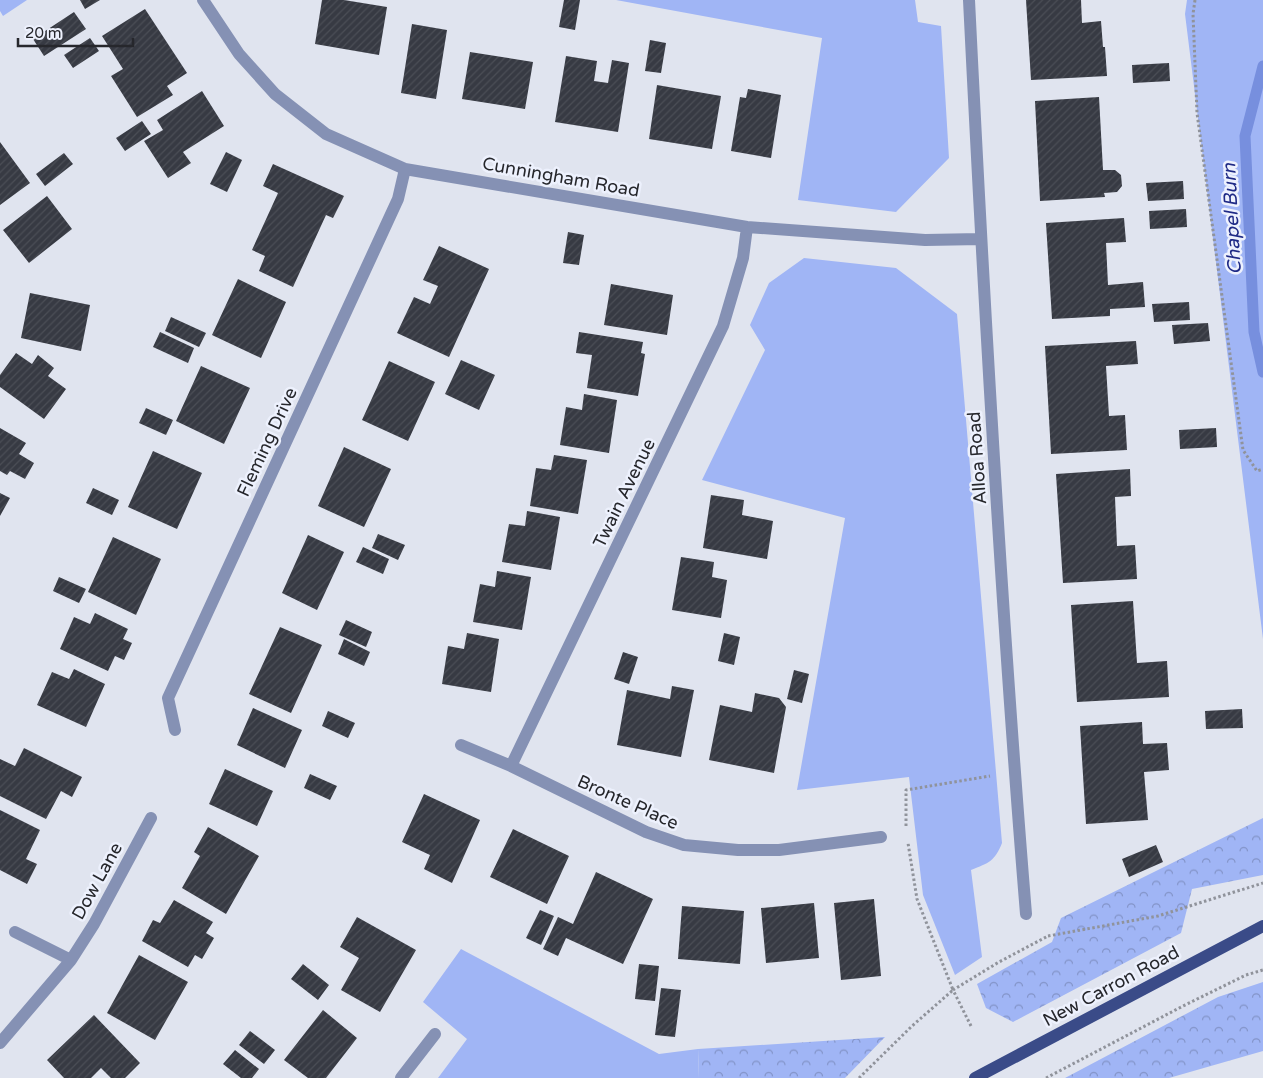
<svg xmlns="http://www.w3.org/2000/svg" width="1263" height="1078" viewBox="0 0 1263 1078" font-family="'Varela Round',sans-serif">
  <style>
    .green { fill: #a0b5f5 }
    .forest { fill: url(#forest-crowns) }
    .lines { fill: none; stroke-linecap: round; stroke-linejoin: round }
    .stream { stroke: #778fde; stroke-width: 11 }
    .building { fill: url(#building-hatch) }
    .path { stroke: #90939b; stroke-width: 3; stroke-dasharray: 2.5 2.5; stroke-linecap: butt }
    .minor { stroke: #8591b4; stroke-width: 12 }
    .major { stroke: #3a4b88; stroke-width: 12 }
    .labels { text-anchor: middle; stroke-width: 5; stroke-linejoin: round; paint-order: stroke }
    .street-label { font-size: 18px; fill: #26272c; stroke: #edf1fd }
    .water-label { font-size: 19px; font-style: italic; fill: #1f2a86; stroke: #edf1fd }
  </style>
  <defs>
    <pattern id="forest-crowns" width="20" height="18" patternUnits="userSpaceOnUse" patternTransform="scale(1.25)"><rect width="20" height="18" fill="#a0b5f5"/><path d="M2 6a3 3 0 1 1 6 0M12 15a3 3 0 1 1 6 0" fill="none" stroke="#8293c7"/></pattern>
    <pattern id="building-hatch" width="6" height="6" patternUnits="userSpaceOnUse" patternTransform="scale(1.25)"><rect width="6" height="6" fill="#373a43"/><path d="M-1 1l2-2M0 6l6-6M5 7l2-2" fill="none" stroke="#4b4e56"/></pattern>
  </defs>
  <rect width="100%" height="100%" fill="#e0e4ef"/>
  <path class="green" d="M0,0H27L3,16L0,11Z
    M616,0H915L918,22L941,26L949,158L896,212L798,200L822,38Z
    M1187,0H1263V639L1185,14Z
    M804,258L896,268L957,314L1002,843C995,861 989,863 971,870L982,957L955,975L923,895L909,777L797,790L845,518L702,480L765,350L750,325L769,283Z
    M461,949L659,1054L698,1049L699,1078H438L467,1039L423,1002Z"/>
  <path class="forest" d="M1263,818V875L1192,889L1181,933L1013,1022L986,1008L977,984L1052,942L1061,918Z
    M1263,982V1051L1169,1078H1065L1218,997Z
    M885,1037L845,1078H699L698,1049Z"/>
  <g class="lines">
    <path class="stream" d="M1263,66L1245,136L1254,332L1263,372"/>
  </g>
  <path class="building" d="M80,0H100L85,9Z
    M322,0H344L387,7L379,55L315,44Z
    M564,0H580L575,30L559,27Z
    M1026,0H1081L1082,23L1101,21L1103,47H1105L1107,76L1031,80Z
    M145,9L187,73L167,86L173,95L137,117L111,76L123,69L102,36Z
    M74,12L86,29L44,56L33,39Z
    M412,24L447,30L436,99L401,93Z
    M90,38L99,51L73,68L64,55Z
    M650,40L666,43L661,73L645,71Z
    M470,52L533,62L525,109L462,99Z
    M566,56L597,61L594,81L608,83L612,60L629,63L618,132L555,122Z
    M1169,63L1170,81L1133,83L1132,65Z
    M657,85L721,96L712,149L649,139Z
    M748,89L781,95L771,158L731,151L740,97L746,98Z
    M202,91L224,126L183,152L191,163L168,178L144,141L163,130L157,120Z
    M1099,97L1103,170H1115L1121,175L1122,186L1117,192L1104,193L1105,197L1040,201L1035,101Z
    M142,121L151,134L125,151L116,138Z
    M0,142L30,183L0,205Z
    M226,152L242,160L227,192L210,184Z
    M64,153L73,164L45,186L36,174Z
    M273,164L344,196L333,218L326,215L293,287L259,271L265,256L252,250L278,193L263,186Z
    M1183,181L1184,199L1148,201L1146,183Z
    M47,196L72,229L29,263L3,230Z
    M1186,209L1187,227L1150,229L1149,211Z
    M1124,218L1126,242L1106,243L1108,285L1143,282L1145,307L1110,309V316L1052,319L1046,223Z
    M568,232L584,235L579,265L563,263Z
    M439,246L489,269L449,357L397,333L414,297L430,304L438,286L423,280Z
    M238,279L286,302L261,358L212,335Z
    M611,284L673,295L667,335L604,325Z
    M30,293L90,305L81,351L21,338Z
    M1189,302L1190,320L1154,322L1152,304Z
    M171,317L206,333L199,347L165,331Z
    M1208,323L1210,341L1174,344L1172,325Z
    M160,332L194,348L188,363L153,347Z
    M579,332L643,342L641,353L645,354L638,396L587,388L592,355L576,353Z
    M1136,341L1138,364L1106,366L1109,416L1125,415L1127,450L1051,454L1045,346Z
    M16,353L32,364L38,355L54,368L48,376L66,389L44,419L0,387V375Z
    M461,360L495,375L479,410L445,394Z
    M389,361L435,382L408,441L362,420Z
    M201,366L250,388L224,444L176,421Z
    M584,394L617,400L609,453L560,445L566,407L582,410Z
    M146,408L173,420L166,435L139,423Z
    M0,428L26,443L19,454L34,463L25,479L10,471L7,475L0,471Z
    M1216,428L1217,447L1180,449L1179,430Z
    M344,447L391,469L364,527L318,506Z
    M153,451L202,473L177,529L128,507Z
    M554,455L587,460L578,514L530,506L536,468L551,470Z
    M1130,469L1131,496L1115,497L1117,546L1135,545L1137,579L1063,583L1056,474Z
    M93,488L119,500L112,515L86,503Z
    M0,493L10,498L0,516Z
    M711,495L744,500L742,515L773,521L767,559L703,548Z
    M527,511L560,517L551,570L502,562L509,524L525,526Z
    M378,534L405,545L398,560L372,548Z
    M308,535L344,552L317,610L282,593Z
    M113,537L161,559L136,615L88,592Z
    M363,547L389,559L383,574L356,562Z
    M681,557L714,562L712,577L727,580L721,618L672,610Z
    M497,571L531,577L522,630L473,622L480,584L495,587Z
    M59,577L86,589L79,603L53,591Z
    M1133,601L1137,663L1167,661L1169,697L1077,702L1071,605Z
    M95,613L128,629L123,639L132,643L124,660L115,656L108,671L60,649L74,617L90,624Z
    M346,620L372,632L366,647L339,635Z
    M280,627L322,645L291,713L249,694Z
    M467,633L499,639L491,692L442,684L448,646L464,649Z
    M724,633L740,637L734,665L718,661Z
    M344,639L370,652L364,666L338,654Z
    M623,652L638,657L629,684L614,679Z
    M74,669L105,684L86,727L37,705L52,672L69,679Z
    M794,670L809,674L802,703L787,699Z
    M672,686L694,690L681,757L617,745L627,690L670,699Z
    M755,693L779,698L786,707L774,773L709,760L720,705L752,712Z
    M253,708L302,730L285,768L237,745Z
    M1242,709L1243,728L1206,729L1205,711Z
    M328,711L355,723L348,738L322,726Z
    M1142,722L1143,744L1167,743L1169,770L1144,772L1148,820L1086,824L1080,726Z
    M24,748L82,777L72,797L61,791L46,819L0,796V759L15,766Z
    M225,769L273,791L257,826L209,804Z
    M310,774L337,786L330,800L304,788Z
    M424,794L480,820L452,883L424,869L430,855L402,842Z
    M0,810L40,830L26,859L37,864L27,884L0,870Z
    M208,827L259,856L226,914L182,888L200,856L194,852Z
    M513,829L569,856L547,904L490,877Z
    M1156,845L1163,862L1129,877L1122,859Z
    M596,872L653,899L623,964L566,938L558,956L543,949L558,917L573,924Z
    M874,899L881,976L841,980L834,903Z
    M174,900L213,922L206,933L214,938L202,959L195,955L188,967L142,941L153,920L160,923Z
    M814,903L819,958L766,963L761,908Z
    M682,906L744,911L740,964L678,959Z
    M540,910L554,916L541,945L526,938Z
    M357,917L416,950L380,1012L341,990L359,958L340,947Z
    M139,955L188,982L155,1040L107,1013Z
    M303,964L329,985L318,1000L291,979Z
    M639,964L659,966L655,1001L635,999Z
    M661,988L681,990L675,1037L655,1035Z
    M323,1010L357,1038L326,1078H308L284,1060Z
    M94,1015L140,1063L125,1078H111L101,1068L91,1078H64L47,1060Z
    M250,1031L275,1050L264,1064L239,1045Z
    M235,1050L259,1069L252,1078H241L223,1064Z"/>
  <g class="lines">
    <path class="path" d="M1195,0L1193,14L1197,113L1243,450L1257,471L1263,469
      M906,826V790L990,776
      M1048,936L1158,916L1263,883
      M971,1026L953,990L999,962L1048,936
      M859,1078L912,1026L953,990L917,899L908,843
      M1046,1078L1183,1006L1246,975L1263,970"/>
    <path class="minor" d="M203,0L239,54L275,94L326,134L405,169L747,227L925,240L981,239
      M969,0C984,305 1001,610 1026,914
      M175,730L168,698L398,199L405,169
      M461,745L511,766L646,832L684,845L738,850H779L881,837
      M511,766L723,326L743,258L747,227
      M15,932L71,960
      M0,1043L71,960L94,924L151,818
      M401,1078L435,1034"/>
    <path class="major" d="M975,1078L1263,926"/>
  </g>
  <g class="labels">
    <g class="street-label">
      <text transform="translate(561 177) rotate(10)" y="6">Cunningham Road</text>
      <text transform="translate(267 442) rotate(-65)" y="6">Fleming Drive</text>
      <text transform="translate(977 458) rotate(-94)" y="6">Alloa Road</text>
      <text transform="translate(624 493) rotate(-64)" y="6">Twain Avenue</text>
      <text transform="translate(628 802) rotate(24)" y="6">Bronte Place</text>
      <text transform="translate(97 881) rotate(-61)" y="6">Dow Lane</text>
      <text transform="translate(1111 986) rotate(-28)" y="6">New Carron Road</text>
    </g>
    <g class="water-label">
      <text transform="translate(1231 219) rotate(-93)" y="7">Chapel Burn</text>
    </g>
  </g>
  <path d="M18 38v8h115v-8" fill="none" stroke="#26272c" stroke-width="2.5"/>
  <text x="25" y="38" font-size="15" fill="#26272c" stroke="#edf1fd" stroke-width="4" paint-order="stroke">20 m</text>
</svg>
